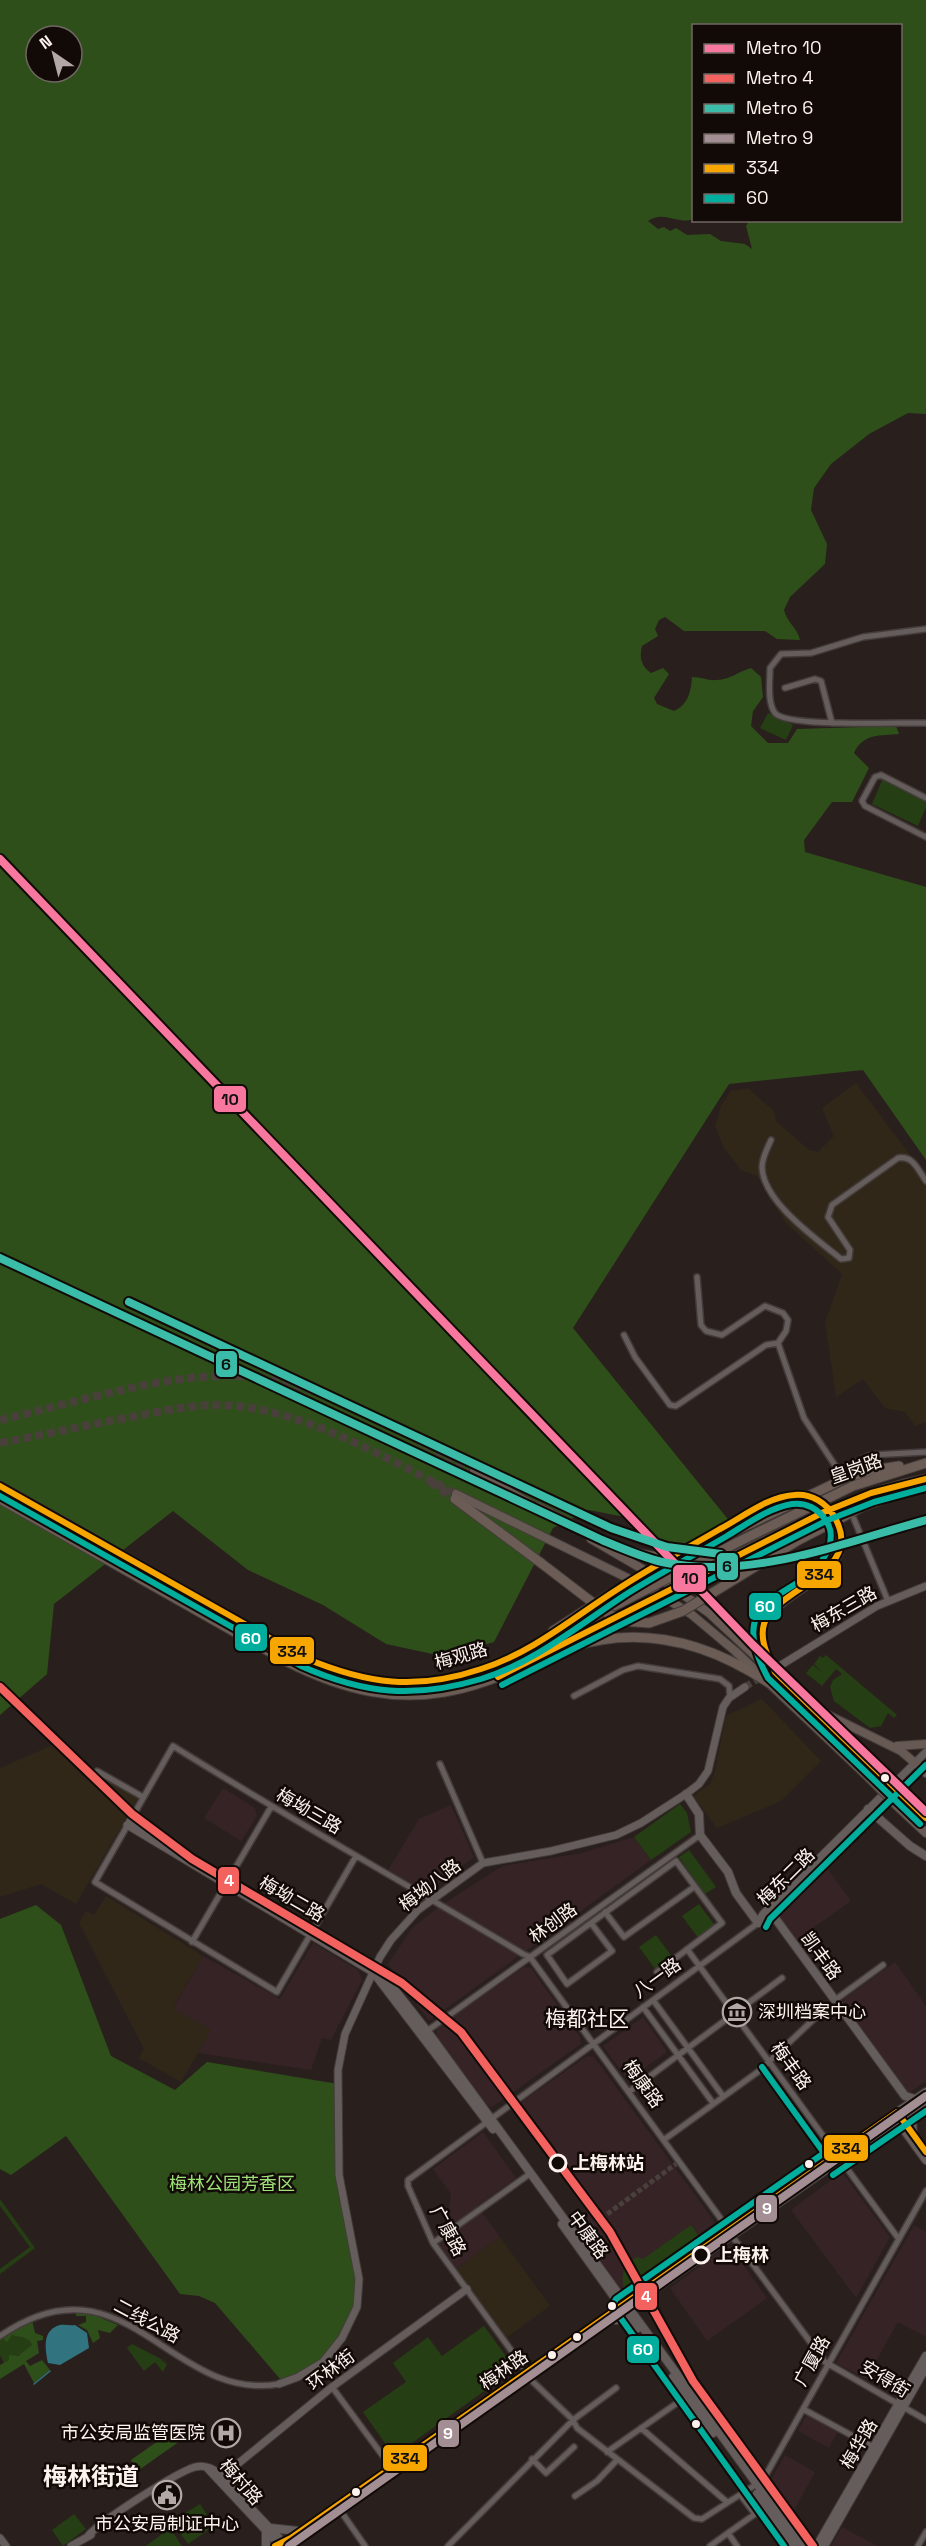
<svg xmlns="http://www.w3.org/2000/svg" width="926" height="2546" viewBox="0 0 926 2546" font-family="'Space Grotesk','Noto Sans SC',sans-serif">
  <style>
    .commercial { fill: #352325 }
    .industrial { fill: #302719 }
    .green { fill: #263e13 }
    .forest { fill: #2f4f1a; fill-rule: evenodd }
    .water { fill: #327380 }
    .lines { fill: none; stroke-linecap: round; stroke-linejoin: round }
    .stream { stroke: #327380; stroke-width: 1.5 }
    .minor-tunnel { stroke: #49403c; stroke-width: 5; stroke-dasharray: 5 2.5; stroke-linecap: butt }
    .tertiary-tunnel { stroke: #49403c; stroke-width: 7; stroke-dasharray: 7 3.5; stroke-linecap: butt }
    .primary-tunnel { stroke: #49403c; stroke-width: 8; stroke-dasharray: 8 4; stroke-linecap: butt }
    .trunk-tunnel { stroke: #49403c; stroke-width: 9; stroke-dasharray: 9 4.5; stroke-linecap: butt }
    .minor-casing { stroke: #443c3a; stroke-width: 8 }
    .tertiary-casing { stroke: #443c3a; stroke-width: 9 }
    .secondary-casing { stroke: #443c3a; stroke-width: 10 }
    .primary-casing { stroke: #443c3a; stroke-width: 10 }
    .trunk-casing { stroke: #443c3a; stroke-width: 11 }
    .minor { stroke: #645d5b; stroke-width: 5 }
    .tertiary { stroke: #645d5b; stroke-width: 7 }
    .secondary { stroke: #645d5b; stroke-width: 8 }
    .primary { stroke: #675a54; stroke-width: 8 }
    .trunk { stroke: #6b5c55; stroke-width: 9 }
    .primary-bridge-casing { stroke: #443c3a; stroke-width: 10; stroke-linecap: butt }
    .trunk-bridge-casing { stroke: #443c3a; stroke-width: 11; stroke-linecap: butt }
    .primary-bridge { stroke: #675a54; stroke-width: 8 }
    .trunk-bridge { stroke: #6b5c55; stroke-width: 9 }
    .bus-1-casing { stroke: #110a07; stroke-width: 10 }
    .bus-2-casing { stroke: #110a07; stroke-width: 10 }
    .bus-1 { stroke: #f7a600; stroke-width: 6 }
    .bus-2 { stroke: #01ad9c; stroke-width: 6 }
    .metro-1-casing { stroke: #110a07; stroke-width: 12 }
    .metro-2-casing { stroke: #110a07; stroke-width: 12 }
    .metro-3-casing { stroke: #110a07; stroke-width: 12 }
    .metro-4-casing { stroke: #110a07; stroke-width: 12 }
    .metro-1 { stroke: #f8779e; stroke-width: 8 }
    .metro-2 { stroke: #f3625e; stroke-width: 8 }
    .metro-3 { stroke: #3abca8; stroke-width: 8 }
    .metro-4 { stroke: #a38e94; stroke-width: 8 }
    .bus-dot { fill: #fef2ee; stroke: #110a07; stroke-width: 2 }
    .stop-dot { fill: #110a07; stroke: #fef2ee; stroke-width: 3 }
    .labels { text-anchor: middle; stroke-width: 5; stroke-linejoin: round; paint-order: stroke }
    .street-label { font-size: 18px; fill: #fef2ee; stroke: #110a07 }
    .poi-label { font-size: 18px; fill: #fef2ee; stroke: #110a07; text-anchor: start }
    .stop-label { font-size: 18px; font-weight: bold; fill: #fef2ee; stroke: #110a07; text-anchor: start }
    .park-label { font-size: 18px; fill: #9ee278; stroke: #110a07 }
    .quarter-label { font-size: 21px; fill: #fef2ee; stroke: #110a07 }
    .district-label { font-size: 24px; font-weight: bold; fill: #fef2ee; stroke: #110a07 }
    .line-badge { stroke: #110a07; stroke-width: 2 }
    .badge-label { font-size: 16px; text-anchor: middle; font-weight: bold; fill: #fff }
    .pale-badge-label { font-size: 16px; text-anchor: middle; font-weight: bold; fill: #111 }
  </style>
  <rect width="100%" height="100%" fill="#29201d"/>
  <path class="commercial" d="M223,1788L255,1808L257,1816L241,1841L204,1818Z
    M451,1805L474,1857L427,1892L388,1870L419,1819Z
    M634,1837L651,1860L429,2021L388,1964L412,1928L440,1906L502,1866L582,1853Z
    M825,1865L851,1901L796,1940L779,1917L781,1910Z
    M313,1943L358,1970L362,1980L331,2040L322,2038L311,2070L198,2053L210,2030L173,2009L203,1956L280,1999Z
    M895,1962L926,2006V2081L908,2094L842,2005L844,1999Z
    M524,1967L531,1968L580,2037L581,2044L492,2107L484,2104L436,2038L437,2028Z
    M643,2017L667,2052L628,2080L603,2046Z
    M587,2056L594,2057L714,2221L711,2233L627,2289L616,2286L571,2226L593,2210L516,2106Z
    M483,2132L516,2178L477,2206L500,2237L456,2269L433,2238L447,2228L451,2194L433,2169Z
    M842,2172L890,2237L856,2298L791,2210Z
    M914,2225L926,2232V2337L898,2322L866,2379L836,2363Z
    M729,2245L767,2298L707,2341L670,2288Z
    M807,2414L838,2431L829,2448L798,2431Z
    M785,2455L815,2472L791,2516L768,2485Z
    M842,2527L877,2546H831Z"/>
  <path class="industrial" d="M856,1083L926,1176V1422L915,1426L905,1412L885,1408L863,1379L836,1397L825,1322L842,1274L786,1223L757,1176L741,1170L724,1148L715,1126L721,1106L731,1091L748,1088L774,1111L776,1121L809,1150L818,1152L834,1136L822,1108Z
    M762,1699L821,1761L781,1801L717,1828L693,1796L710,1784L715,1771L726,1716Z
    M62,1741L76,1762L138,1798L76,1904L41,1884L0,1897V1768Z
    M106,1896L203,1956L173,2008L211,2030L181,2082L139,2058L144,2049L79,1923L86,1911L94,1915Z
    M500,2237L550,2306L506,2338L456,2269Z"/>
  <path class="green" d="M768,713L793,725L786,740L760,728Z
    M883,778L926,798V807L918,826L872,804Z
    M826,1655L897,1715L894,1718L888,1713L881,1726L870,1728L834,1701L830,1687L833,1680L842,1674L836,1669L822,1686L806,1673L813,1665L824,1674L814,1664L820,1656L823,1658Z
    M680,1804L687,1813L691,1832L651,1860L634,1837Z
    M689,1850L716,1887L705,1894L679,1857Z
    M699,1904L716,1927L699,1939L682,1916Z
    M656,1935L673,1958L656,1970L639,1947Z
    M0,2199L35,2248L0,2274V2269L30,2247L0,2206Z
    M691,2225L698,2235L708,2229L711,2233L624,2289C620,2275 624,2264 637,2257L643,2259Z
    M484,2326L515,2369L394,2456L363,2412L406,2382L393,2363L428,2337L442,2356Z
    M13,2335L28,2339L32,2345L28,2350L4,2363L0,2355V2339Z
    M132,2344L165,2361L169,2363L159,2359L167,2364L163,2372L155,2362L144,2371L127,2348Z
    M200,2504L214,2526L188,2544L174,2525V2520Z
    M74,2514L86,2529L63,2546L52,2530Z
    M164,2525L170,2528L182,2546H146L162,2534L158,2527Z"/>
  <path class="forest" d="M0,0H926V414L908,413L869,434L831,464L814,488L811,510L827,544L825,564L790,597L784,610C787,623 797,627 800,640L777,639L765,631H684L665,617L659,620L655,629L658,636L642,646C639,657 641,666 651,673L663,668L669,674L654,698L657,704L674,711C688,705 691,692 692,677C701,677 709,681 717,680C730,680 739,671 751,668L761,677L763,697L753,711L751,726L768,743H788L797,729L896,726L899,734C880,736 863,733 854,753L869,768L852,802H832L804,840L805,852L926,887V1160L863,1070L729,1084L573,1328L731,1523L669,1556L630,1518L589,1510L553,1528L494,1642L442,1656L386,1644L323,1605L248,1570L173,1511L54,1604L47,1674L0,1715ZM694,26H900V220L749,221L746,226L752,249L745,244L721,241L710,234L687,235L676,228L670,231L664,227L658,229L648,221C664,210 677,225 693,219ZM36,36H72V72H36Z
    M36,1905L61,1925L111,2056L175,2090L207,2062L338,2084V2168L355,2261L359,2301L342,2338L318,2366L281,2380L215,2303L199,2296L180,2294L66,2136L11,2175L0,2169V1919Z
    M76,2313H89L118,2325L110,2333L98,2330L100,2338L93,2343L87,2330L78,2325L86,2322V2316H76Z
    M32,2320L35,2333L43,2336V2340L37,2341L39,2353L26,2361L30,2366L42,2360L50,2370L34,2383L24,2364L0,2379V2365L9,2360V2355L18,2356L32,2345C28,2336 20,2338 12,2335L7,2342L2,2337Z
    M179,2422L195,2435L180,2441L139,2470L134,2469L131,2460L158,2441L156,2437Z"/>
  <path class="water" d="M75,2325L87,2333L89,2348L60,2365L48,2363C45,2348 42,2330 60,2325C65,2324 70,2326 75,2325Z"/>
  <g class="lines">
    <path class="stream" d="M34,2384L50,2371"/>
    <path class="minor-tunnel" d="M577,2236L680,2161"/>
    <path class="tertiary-tunnel" d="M745,1687L763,1676"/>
    <path class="primary-tunnel" d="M0,1420C75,1403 176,1369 252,1377C331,1385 405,1435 474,1471
      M0,1443C40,1435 80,1427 120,1419C158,1412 199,1402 237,1406C308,1413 393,1461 456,1494"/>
    <path class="trunk-tunnel" d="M430,1481L455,1499"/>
    <g class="minor-casing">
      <path id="minor" d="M926,629L863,637L811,653L781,654L770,668C770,680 767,703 775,713C787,728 901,722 926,723
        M785,688L815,679L821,681L832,723
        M926,798L881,775L875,777L862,801L865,806L926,837
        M771,1140C767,1149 762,1158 762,1167C763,1202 817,1239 841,1259L849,1258L850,1250L828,1217L832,1205L898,1158C913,1155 918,1170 926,1181
        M624,1335L635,1357L670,1405L676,1406L766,1345L778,1343L786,1331L788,1320L783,1313L765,1306L722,1335L706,1331L701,1325L697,1277
        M778,1343L804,1418L838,1470
        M839,1478L838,1470L871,1455L926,1452
        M854,1519L888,1601
        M574,1696L623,1670L638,1666L720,1679L729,1686L730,1697
        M440,1764L483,1863
        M91,1775L97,1771L143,1797
        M356,1856L277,1992L95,1882L173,1746C288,1818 407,1884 523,1954L530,1957L729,2230
        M605,1912L624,1937L694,1887
        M591,1923L612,1951L567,1984L547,1955L676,1861L722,1923L657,1972
        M192,1942L271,1807
        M687,1949L837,2155
        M653,2000L723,2096
        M835,2000L883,1965
        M643,2007L713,2103
        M427,2031L700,1835
        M630,2091L782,1978
        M665,2139L759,2071L815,2018
        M840,2159L898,2238
        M732,2236L825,2362L926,2420
        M433,2243L531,2173
        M0,2336C125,2250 170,2403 279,2384
        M527,2372L433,2243L408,2186V2180L758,1923
        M529,2378L573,2420L577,2428L694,2518L702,2519L763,2480L926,2191
        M332,2387L391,2467
        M803,2409L875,2448
        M641,2428L727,2502
        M607,2452L687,2396
        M532,2459L546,2473L574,2447
        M575,2496L597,2481L617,2460
        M340,2510L365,2546
        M448,2546L573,2420L616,2388
        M710,2546L728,2533
        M737,2546L728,2533L755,2514L742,2497
        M918,2546L926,2532"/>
    </g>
    <g class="tertiary-casing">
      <path id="tertiary" d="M781,1665L877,1606L926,1586
        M130,1821L170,1845
        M127,1825L374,1973
        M221,1875L376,1966
        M763,1920L821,1863
        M758,1923L763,1914L926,1752
        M279,2384L298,2377L323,2362L342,2338L357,2307L359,2279L339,2175L338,2070L345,2034L380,1957L391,1940L418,1910L483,1863L551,1851L616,1835L641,1823L686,1794L699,1784L708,1771L723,1707L729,1698L745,1687
        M207,2468L280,2546
        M218,2480L332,2387L467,2289
        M88,2536C99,2522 177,2472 195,2467C203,2465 210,2467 217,2472L285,2544
        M0,2538L6,2546
        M71,2546L91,2535"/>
    </g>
    <g class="secondary-casing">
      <path id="secondary" d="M915,1763L926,1773
        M686,1794L699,1814L700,1835L728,1872L736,1893L758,1923
        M868,1809L910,1846L926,1856
        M774,1910L775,1918L905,2096L915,2099
        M376,1966L427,2031L802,2546
        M374,1973L493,2129
        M894,2116L926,2160
        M913,2134L912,2119L917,2107
        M562,2224L623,2309
        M616,2320L627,2318L638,2328
        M673,2377L713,2433
        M757,2494L795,2546
        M270,2528L298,2531
        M266,2532V2546
        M275,2546L291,2538L926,2092
        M287,2546L926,2100
        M817,2546L926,2356
        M824,2546L926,2367"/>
    </g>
    <g class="primary-casing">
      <path id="primary" d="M474,1471L541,1510
        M456,1494L652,1590L691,1614L735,1651L865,1774
        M591,1539L668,1584L709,1613L874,1766
        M818,1710L901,1751L915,1763
        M897,1746L926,1744
        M906,1797L926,1818
        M896,1805L926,1833"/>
    </g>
    <g class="trunk-casing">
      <path id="trunk" d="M846,1478L874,1470L899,1466
        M0,1486L282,1646C310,1660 339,1677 371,1682C459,1697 544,1641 620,1603
        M0,1499L286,1661C426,1732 496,1680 622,1616
        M455,1499L541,1563
        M537,1507C580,1527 628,1563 678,1556
        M797,1541L864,1506L923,1484
        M736,1543L853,1486L926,1463
        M739,1554C800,1524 859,1492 926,1479
        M763,1625C759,1643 766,1657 775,1672
        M553,1631L609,1595
        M571,1647C643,1624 709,1643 769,1683"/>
    </g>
    <use href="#minor" class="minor"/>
    <use href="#tertiary" class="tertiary"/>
    <use href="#secondary" class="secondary"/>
    <use href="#primary" class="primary"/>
    <use href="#trunk" class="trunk"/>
    <g class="primary-bridge-casing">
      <path id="primary-bridge" d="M874,1766L906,1797
        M865,1774L896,1805"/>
    </g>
    <g class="trunk-bridge-casing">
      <path id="trunk-bridge" d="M689,1553L846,1478
        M541,1563L605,1612L623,1621L649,1623L683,1611L797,1541
        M609,1595L770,1503C785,1497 800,1492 815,1499C826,1504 834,1514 838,1526C856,1576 780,1587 763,1625
        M620,1603L736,1543
        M626,1614L739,1554"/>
    </g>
    <use href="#primary-bridge" class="primary-bridge"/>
    <use href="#trunk-bridge" class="trunk-bridge"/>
    <g class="bus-1-casing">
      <path id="bus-1" d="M0,1486L305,1658C367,1684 416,1691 481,1669C532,1653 574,1617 618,1589C651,1567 686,1549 720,1529C743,1517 767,1497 794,1495C811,1493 827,1503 835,1518C866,1573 775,1588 764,1624C759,1641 769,1658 775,1672L926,1818
        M498,1677L824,1512L871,1493L926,1479
        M275,2546L291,2538L897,2112L926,2152"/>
    </g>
    <g class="bus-2-casing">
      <path id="bus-2" d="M0,1496L301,1666C364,1694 414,1699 481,1679C534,1663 579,1625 625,1595C658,1574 693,1556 727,1536C747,1524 768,1508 792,1504C806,1502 819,1509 826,1521C832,1529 832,1537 829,1547C809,1603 718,1586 768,1678L920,1824
        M502,1685L828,1520L874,1502L926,1488
        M766,1927L770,1919L926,1765
        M762,2067L824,2153L616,2299L612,2306L784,2546
        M833,2175L926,2111"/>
    </g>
    <use href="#bus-1" class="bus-1"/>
    <use href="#bus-2" class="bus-2"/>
    <g class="metro-1-casing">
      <path id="metro-1" d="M0,859L753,1645L926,1812"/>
    </g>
    <g class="metro-2-casing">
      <path id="metro-2" d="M0,1687L132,1814L192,1859L402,1983L461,2032L610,2232L693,2381L813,2546"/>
    </g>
    <g class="metro-3-casing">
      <path id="metro-3" d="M0,1258L602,1540C621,1548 641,1557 662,1562C750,1581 842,1543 926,1520
        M129,1302L611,1528L667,1547L721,1554"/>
    </g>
    <g class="metro-4-casing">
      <path id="metro-4" d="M289,2546L926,2096"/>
    </g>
    <use href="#metro-1" class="metro-1"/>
    <use href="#metro-2" class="metro-2"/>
    <use href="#metro-3" class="metro-3"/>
    <use href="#metro-4" class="metro-4"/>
  </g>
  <defs>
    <g id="museum-ring" transform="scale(1.5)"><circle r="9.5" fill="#110a07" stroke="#b3a8a5" stroke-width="1.5"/><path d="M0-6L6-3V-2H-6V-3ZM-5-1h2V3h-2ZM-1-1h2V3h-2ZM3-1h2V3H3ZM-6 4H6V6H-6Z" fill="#b3a8a5"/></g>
    <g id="hospital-ring" transform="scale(1.5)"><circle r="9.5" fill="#110a07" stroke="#b3a8a5" stroke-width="1.5"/><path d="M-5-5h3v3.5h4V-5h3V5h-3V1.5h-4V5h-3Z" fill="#b3a8a5"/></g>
    <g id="civic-ring" transform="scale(1.5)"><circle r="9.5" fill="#110a07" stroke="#b3a8a5" stroke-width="1.5"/><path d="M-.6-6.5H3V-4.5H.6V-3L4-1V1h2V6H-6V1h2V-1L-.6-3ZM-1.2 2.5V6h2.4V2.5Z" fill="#b3a8a5"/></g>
  </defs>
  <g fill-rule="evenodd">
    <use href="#museum-ring" x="737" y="2012"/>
    <use href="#hospital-ring" x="226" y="2433"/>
    <use href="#civic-ring" x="167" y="2495"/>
  </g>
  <g class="bus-dot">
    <circle cx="885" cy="1778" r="5"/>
    <circle cx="809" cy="2164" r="5"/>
    <circle cx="612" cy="2306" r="5"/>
    <circle cx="577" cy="2337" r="5"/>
    <circle cx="552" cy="2355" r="5"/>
    <circle cx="696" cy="2424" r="5"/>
    <circle cx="356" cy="2492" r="5"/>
  </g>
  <g class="stop-dot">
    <circle cx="558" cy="2163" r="8"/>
    <circle cx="701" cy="2255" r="8"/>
  </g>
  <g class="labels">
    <g class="street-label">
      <text transform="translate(856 1469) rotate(-20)" y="6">皇岗路</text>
      <text transform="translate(844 1609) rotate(-30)" y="6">梅东三路</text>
      <text transform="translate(461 1656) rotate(-16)" y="6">梅观路</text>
      <text transform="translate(309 1811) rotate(30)" y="6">梅坳三路</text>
      <text transform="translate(786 1877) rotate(-45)" y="6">梅东二路</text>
      <text transform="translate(430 1885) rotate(-38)" y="6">梅坳八路</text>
      <text transform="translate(292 1899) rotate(30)" y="6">梅坳二路</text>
      <text transform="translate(553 1923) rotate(-36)" y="6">林创路</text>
      <text transform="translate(821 1956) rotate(54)" y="6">凯丰路</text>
      <text transform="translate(657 1978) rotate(-36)" y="6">八一路</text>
      <text transform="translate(791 2066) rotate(54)" y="6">梅丰路</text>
      <text transform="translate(643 2084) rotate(54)" y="6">梅康路</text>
      <text transform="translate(448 2231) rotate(61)" y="6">广康路</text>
      <text transform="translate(588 2235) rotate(54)" y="6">中康路</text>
      <text transform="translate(147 2321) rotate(28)" y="6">二线公路</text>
      <text transform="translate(812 2361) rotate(-61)" y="6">广厦路</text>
      <text transform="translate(331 2370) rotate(-37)" y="6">环林街</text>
      <text transform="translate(504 2370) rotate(-35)" y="6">梅林路</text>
      <text transform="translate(885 2379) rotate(31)" y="6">安得街</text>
      <text transform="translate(859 2444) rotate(-60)" y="6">梅华路</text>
      <text transform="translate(241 2482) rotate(49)" y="6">梅村路</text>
    </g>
    <g class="poi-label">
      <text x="758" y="2018">深圳档案中心</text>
      <text x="205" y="2439" text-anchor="end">市公安局监管医院</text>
      <text x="167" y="2530" text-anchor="middle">市公安局制证中心</text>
    </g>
    <g class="stop-label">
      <text x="572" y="2169">上梅林站</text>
      <text x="715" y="2261">上梅林</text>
    </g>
    <g class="park-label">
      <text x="232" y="2190">梅林公园芳香区</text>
    </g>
    <g class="quarter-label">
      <text x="587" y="2026">梅都社区</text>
    </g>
    <g class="district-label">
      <text x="91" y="2485">梅林街道</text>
    </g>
  </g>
  <g class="line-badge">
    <rect x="213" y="1085" width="34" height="28" rx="6" fill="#f8779e"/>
    <rect x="215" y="1350" width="23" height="28" rx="6" fill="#3abca8"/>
    <rect x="716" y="1552" width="23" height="29" rx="6" fill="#3abca8"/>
    <rect x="796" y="1560" width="46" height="29" rx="6" fill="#f7a600"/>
    <rect x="672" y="1564" width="35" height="29" rx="6" fill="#f8779e"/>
    <rect x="748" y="1592" width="34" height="29" rx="6" fill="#01ad9c"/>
    <rect x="234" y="1623" width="34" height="29" rx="6" fill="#01ad9c"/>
    <rect x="269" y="1636" width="46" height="29" rx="6" fill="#f7a600"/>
    <rect x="217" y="1866" width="23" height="29" rx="6" fill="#f3625e"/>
    <rect x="823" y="2134" width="46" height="28" rx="6" fill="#f7a600"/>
    <rect x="755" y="2194" width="23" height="29" rx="6" fill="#a38e94"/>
    <rect x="634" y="2282" width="24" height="29" rx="6" fill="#f3625e"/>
    <rect x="626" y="2335" width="34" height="29" rx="6" fill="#01ad9c"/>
    <rect x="437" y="2419" width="23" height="29" rx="6" fill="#a38e94"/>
    <rect x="382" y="2444" width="46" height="28" rx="6" fill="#f7a600"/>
  </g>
  <g class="badge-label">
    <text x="765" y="1612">60</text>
    <text x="251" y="1644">60</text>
    <text x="229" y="1886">4</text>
    <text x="767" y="2214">9</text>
    <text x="646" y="2302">4</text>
    <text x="643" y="2355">60</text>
    <text x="448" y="2439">9</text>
  </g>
  <g class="pale-badge-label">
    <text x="230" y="1105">10</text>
    <text x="226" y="1370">6</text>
    <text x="727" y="1572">6</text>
    <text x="819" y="1580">334</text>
    <text x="690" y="1584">10</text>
    <text x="292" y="1657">334</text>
    <text x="846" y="2154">334</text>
    <text x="405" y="2464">334</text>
  </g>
  <rect x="692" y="24" width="210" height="198" fill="#110a07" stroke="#706763" stroke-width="1.5"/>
  <rect x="704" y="44" width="30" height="9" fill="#f8779e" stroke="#706763" stroke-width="1.5"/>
  <text x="746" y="54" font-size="18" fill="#fef2ee">Metro 10</text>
  <rect x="704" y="74" width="30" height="9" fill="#f3625e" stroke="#706763" stroke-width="1.5"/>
  <text x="746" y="84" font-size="18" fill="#fef2ee">Metro 4</text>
  <rect x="704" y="104" width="30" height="9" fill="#3abca8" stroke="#706763" stroke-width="1.5"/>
  <text x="746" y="114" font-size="18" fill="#fef2ee">Metro 6</text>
  <rect x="704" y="134" width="30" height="9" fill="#a38e94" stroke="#706763" stroke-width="1.5"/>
  <text x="746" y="144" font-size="18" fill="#fef2ee">Metro 9</text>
  <rect x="704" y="164" width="30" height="9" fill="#f7a600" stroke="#706763" stroke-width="1.5"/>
  <text x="746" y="174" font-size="18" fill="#fef2ee">334</text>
  <rect x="704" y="194" width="30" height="9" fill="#01ad9c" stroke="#706763" stroke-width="1.5"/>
  <text x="746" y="204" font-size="18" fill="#fef2ee">60</text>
  <g transform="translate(54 54) rotate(325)"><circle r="28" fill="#110a07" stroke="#706763" stroke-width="1.5"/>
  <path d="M0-4.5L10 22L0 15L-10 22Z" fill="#b3a8a5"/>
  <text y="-9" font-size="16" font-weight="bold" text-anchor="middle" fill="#fef2ee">N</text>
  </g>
</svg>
